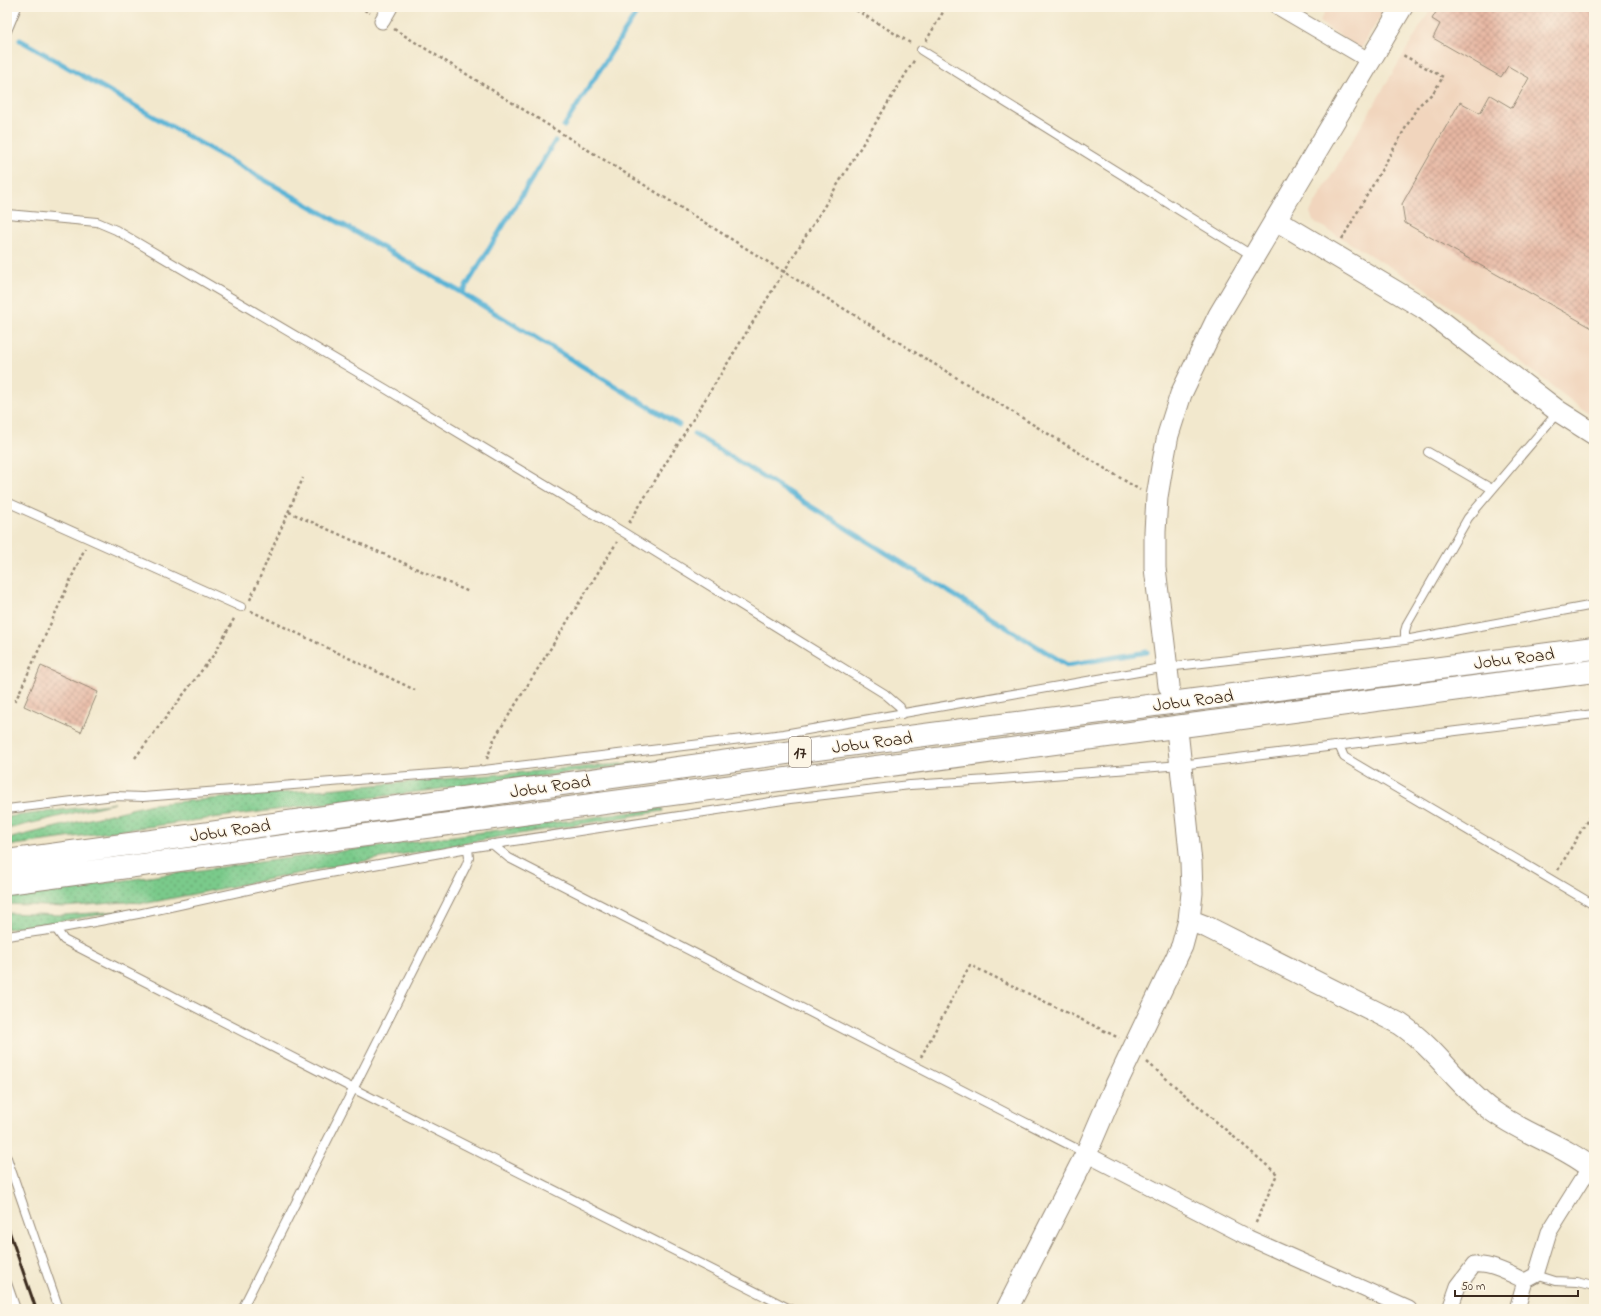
<svg xmlns="http://www.w3.org/2000/svg" width="1601" height="1316" viewBox="0 0 1601 1316" font-family="'Indie Flower',sans-serif">
  <style>
    .built { fill: #f1d5bd }
    .green { fill: url(#green-dots); stroke: #5a7a54 }
    .lines { fill: none; stroke-linecap: round; stroke-linejoin: round }
    .stream { stroke: #58b3d6; stroke-width: 5 }
    .building { fill: url(#building-cross-hatch) }
    .lane-casing { stroke: #968976; stroke-width: 10 }
    .street-casing { stroke: #968976; stroke-width: 17 }
    .secondary-casing { stroke: #968976; stroke-width: 23 }
    .highway-casing { stroke: #968976; stroke-width: 24 }
    .path { stroke: #968976; stroke-width: 2.5; stroke-dasharray: 3 3; stroke-linecap: butt }
    .lane { stroke: #fff; stroke-width: 8 }
    .street { stroke: #fff; stroke-width: 15 }
    .secondary { stroke: #fff; stroke-width: 21 }
    .highway { stroke: #fff; stroke-width: 22 }
    .rail { stroke: #3b2a1e; stroke-width: 3 }
    .labels { text-anchor: middle; stroke-width: 3; stroke-linejoin: round; paint-order: stroke }
    .shield { fill: #fcf5e5; stroke: #75675a; stroke-width: 1 }
    .shield-label { font-size: 17px; font-weight: bold; fill: #3b2a1e }
    .street-label { font-size: 18px; fill: #3b2a1e; stroke: #fcf5e5 }
  </style>
  <defs>
    <pattern id="green-dots" width="8" height="8" patternUnits="userSpaceOnUse"><rect width="8" height="8" fill="#7aca8b"/><path d="M2 2h.1M6 6h.1" fill="none" stroke="#65a471" stroke-width="1.8" stroke-linecap="round"/></pattern>
    <pattern id="building-cross-hatch" width="8" height="8" patternUnits="userSpaceOnUse"><rect width="8" height="8" fill="#e7b7a3"/><path d="M0 0l8 8M0 8l8-8" fill="none" stroke="#bc9584"/></pattern>
  </defs>
  <rect width="100%" height="100%" fill="#fcf5e5"/>
  <filter id="ink" filterUnits="userSpaceOnUse"><feTurbulence type="fractalNoise" baseFrequency=".025" numOctaves="2"/><feDisplacementMap in="SourceGraphic" scale="8" xChannelSelector="R" yChannelSelector="G"/><feConvolveMatrix kernelMatrix="1 2 1 2 8 2 1 2 1" color-interpolation-filters="sRGB"/></filter>
  <filter id="wash" filterUnits="userSpaceOnUse"><feTurbulence type="fractalNoise" baseFrequency=".012" numOctaves="4" result="noise"/><feDisplacementMap in="SourceGraphic" scale="16" xChannelSelector="R" yChannelSelector="G"/><feGaussianBlur stdDeviation="0.9" result="paint"/><feColorMatrix in="noise" values="0 0 0 0 0 0 0 0 0 0 0 0 0 0 0 0 0 1.4 0 .05"/><feComposite in="paint" operator="in"/></filter>
  <g filter="url(#wash)">
    <rect width="100%" height="100%" fill="#f2e8cd"/>
    <path class="built" d="M1328,7H1386L1361,49L1319,22Z
      M1432,7H1594V417L1574,403L1427,289L1313,221L1310,212Z"/>
    <path class="green" d="M677,759L220,817L7,846V839L152,804Z
      M115,803L7,829V817Z
      M662,808L663,811L500,837L331,867L148,903L124,902L64,907L7,904V896Z
      M125,911L7,929V913L62,915Z"/>
    <g class="lines">
      <path class="stream" d="M20,40L462,293L679,425
        M564,126L639,9L636,7
        M462,293L555,141
        M694,434L1067,665L1147,652"/>
    </g>
    <g id="blocks">
      <path class="building" d="M1439,7H1594V329L1405,223L1402,204L1460,102L1480,113L1490,95L1512,108L1529,78L1508,66L1501,77L1433,38L1440,24L1432,19Z
        M41,666L98,692L81,732L24,706Z"/>
    </g>
  </g>
  <g filter="url(#ink)">
    <use href="#blocks" fill-opacity="0" stroke="#968976" stroke-width="1"/>
    <g class="lines">
      <g class="lane-casing">
        <path id="lane" d="M7,31L17,7
          M921,50L1253,256
          M7,214L97,222L116,230L386,389L623,532L885,694L900,707L902,714
          M1428,452L1492,489
          M7,502L241,607
          M1405,640V631L1407,624L1468,518L1558,412
          M1339,745L1344,757L1594,905
          M7,809L114,796L143,797L484,770L784,734L1167,667L1405,640L1594,605
          M492,844L509,858L1085,1153
          M56,929L64,940L354,1089L790,1309
          M7,936L56,929L138,914L307,877L468,848L790,799L910,785L989,780L1181,765L1594,714
          M7,1158L59,1309
          M1536,1275L1555,1281L1577,1282L1594,1286
          M7,1283L16,1309
          M242,1309L466,866L469,858L468,848"/>
      </g>
      <g class="street-casing">
        <path id="street" d="M1278,7L1370,61
          M382,21L390,7
          M1086,1154L1249,1238L1409,1309
          M1450,1309L1458,1286L1474,1265C1490,1263 1510,1274 1525,1281
          M1517,1309L1525,1281L1536,1275L1549,1232L1581,1181L1592,1168"/>
      </g>
      <g class="secondary-casing">
        <path id="secondary" d="M1276,220L1425,309L1558,411L1594,434
          M1169,686L1155,568V532L1157,497L1162,467L1168,435L1181,394L1219,315L1402,7
          M1189,920L1207,927L1400,1024C1437,1049 1457,1085 1491,1110C1523,1134 1564,1145 1594,1170
          M1007,1309L1086,1154L1113,1091L1182,946L1189,920L1192,893L1191,862L1178,739"/>
      </g>
      <g class="highway-casing">
        <path id="highway" d="M7,861L786,753L1594,648
          M7,883L1594,671"/>
      </g>
      <path class="path" d="M359,7L370,13
        M851,7L912,44
        M394,29L784,272L1140,490
        M926,41L946,7
        M1342,239L1418,106L1433,93L1443,77L1401,54
        M289,512L469,592
        M629,523L915,59
        M250,600L303,478
        M251,611L415,690
        M15,702L85,548
        M135,758L215,653L235,617
        M487,759L494,739L617,542
        M1558,870L1594,809
        M921,1057L970,965L1119,1038
        M1147,1062L1277,1174L1255,1225"/>
      <use href="#lane" class="lane"/>
      <use href="#street" class="street"/>
      <use href="#secondary" class="secondary"/>
      <use href="#highway" class="highway"/>
      <path class="rail" d="M7,1225L36,1309"/>
    </g>
  </g>
  <g class="labels">
    <rect class="shield" x="789" y="737" width="22" height="30" rx="3"/>
    <g class="shield-label">
      <text x="800" y="758">17</text>
    </g>
    <g class="street-label">
      <text transform="translate(1514 658) rotate(-7)" y="6">Jobu Road</text>
      <text transform="translate(1193 700) rotate(-7)" y="6">Jobu Road</text>
      <text transform="translate(872 742) rotate(-7)" y="6">Jobu Road</text>
      <text transform="translate(550 786) rotate(-8)" y="6">Jobu Road</text>
      <text transform="translate(230 830) rotate(-8)" y="6">Jobu Road</text>
    </g>
  </g>
  <rect width="1601" height="1316" fill="none" stroke="#fcf5e5" stroke-width="24"/>
  <path d="M1455 1290v6h123v-6" fill="none" stroke="#3b2a1e" stroke-width="2"/>
  <text x="1461" y="1290" font-size="12" fill="#3b2a1e" stroke="#fcf5e5" stroke-width="3" paint-order="stroke">50 m</text>
</svg>
